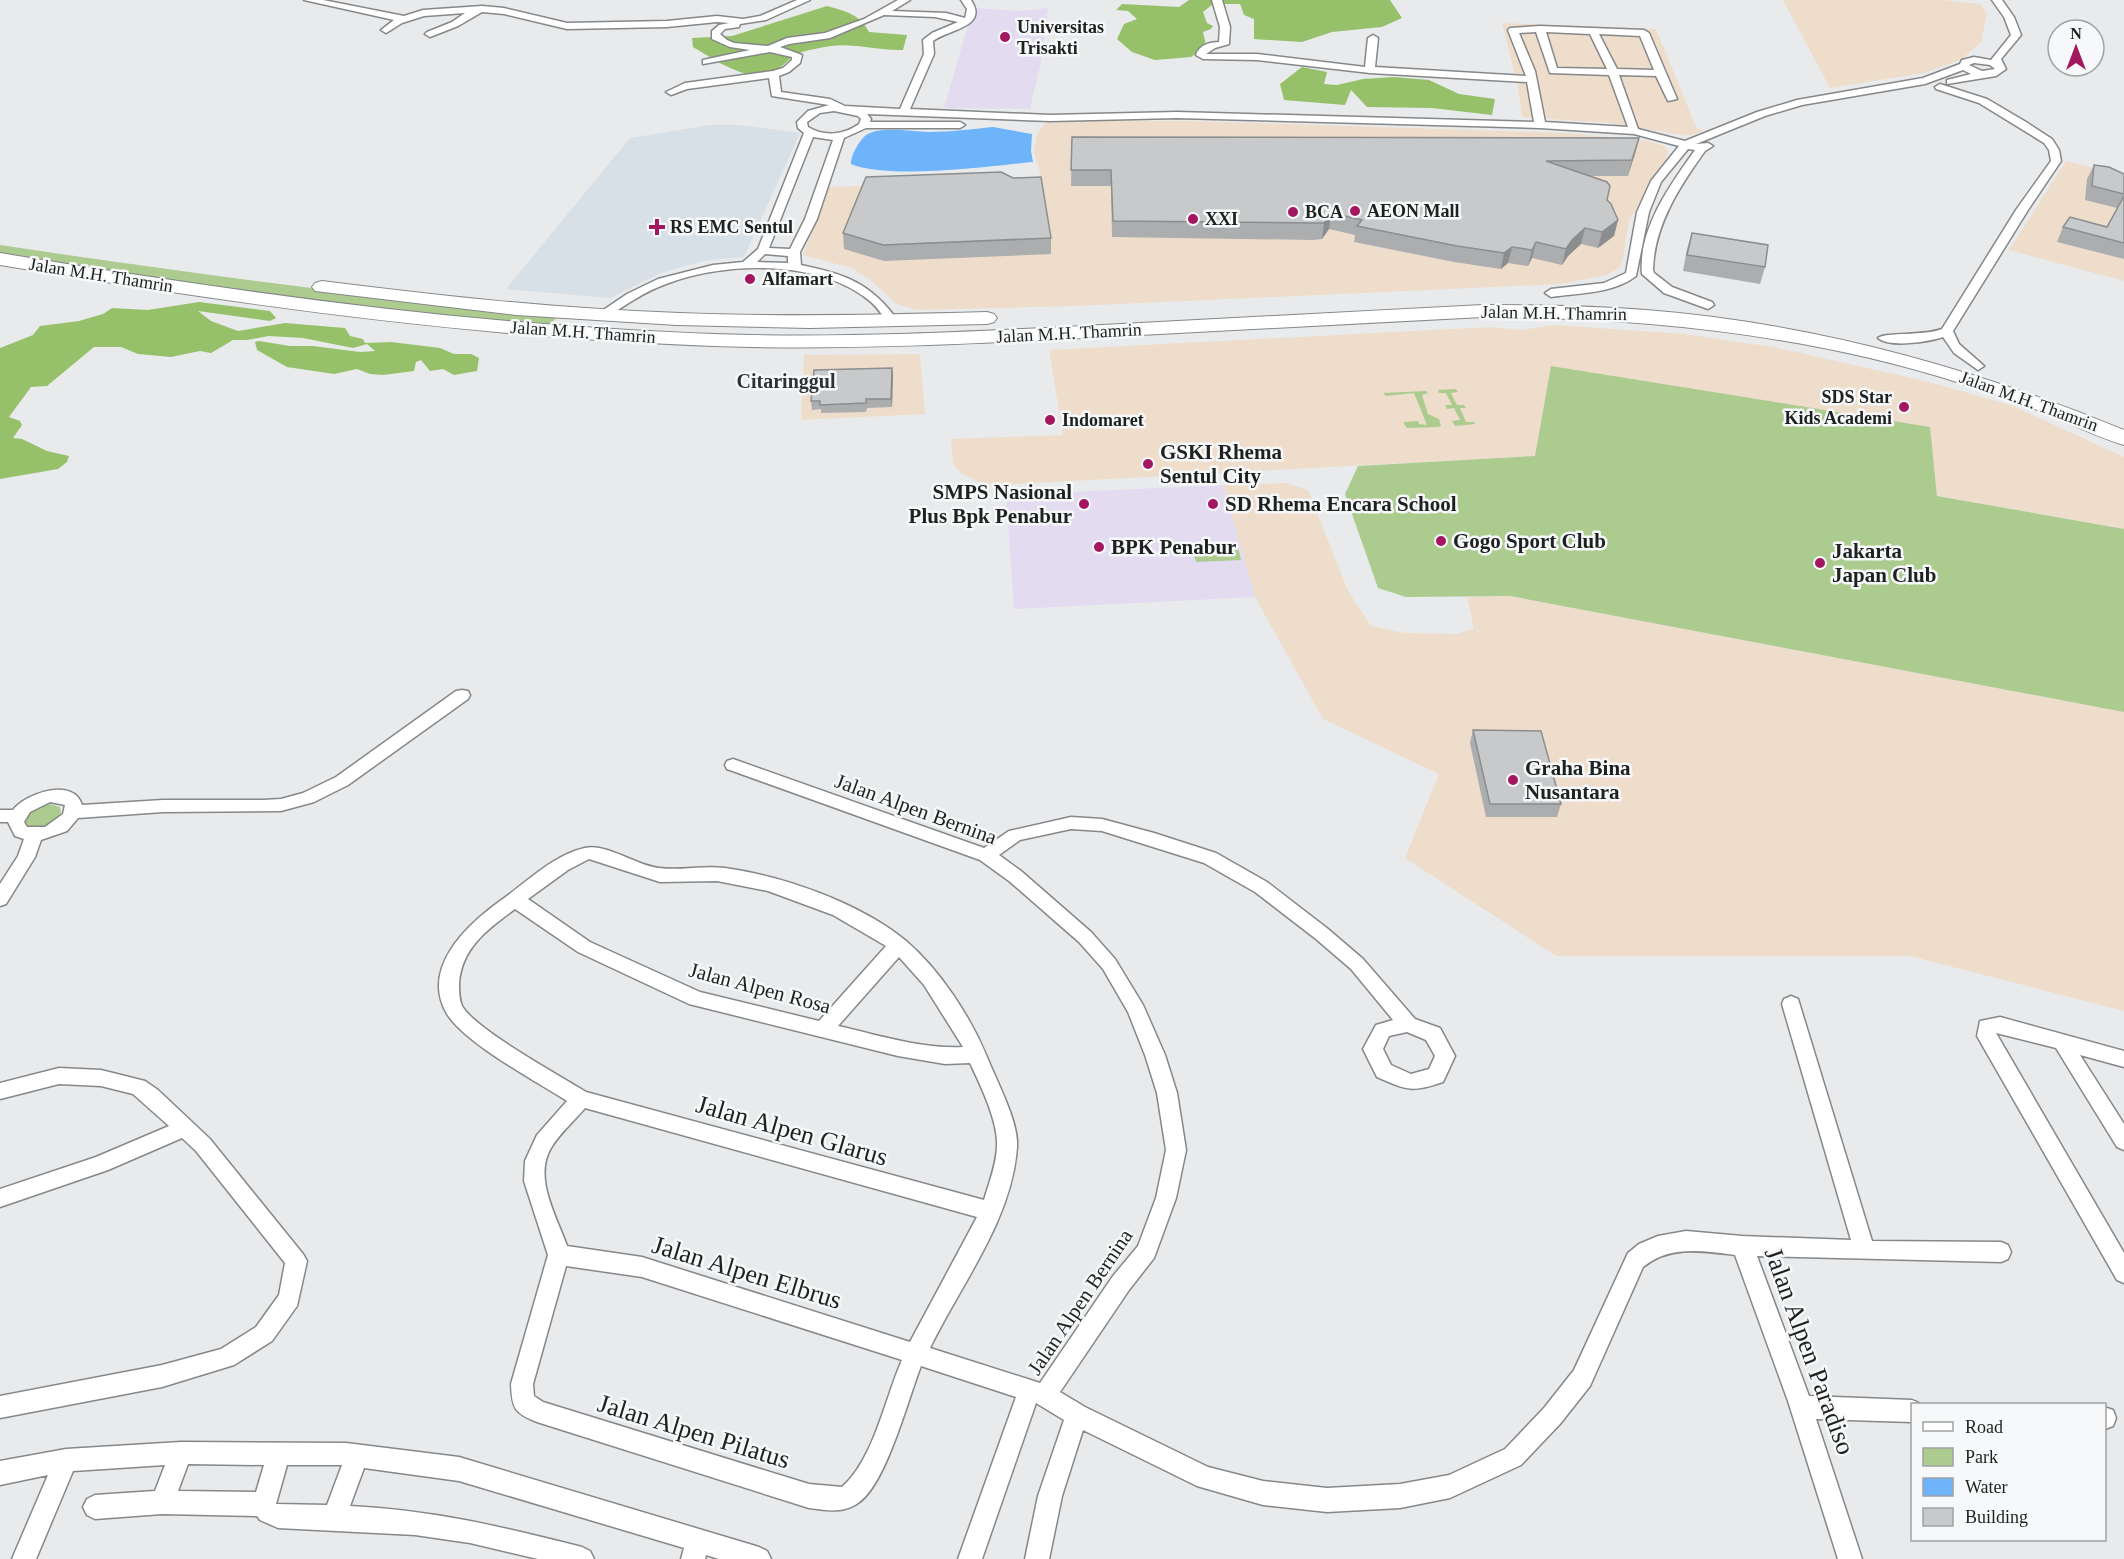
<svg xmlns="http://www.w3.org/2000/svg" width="2124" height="1559" viewBox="0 0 2124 1559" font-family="'Times New Roman',serif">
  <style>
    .commercial { fill: #efddcc }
    .built { fill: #d8e0e7 }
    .education { fill: #e3dcf1 }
    .green { fill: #accb8f }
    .forest { fill: #96c16a }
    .water { fill: #6db4fb }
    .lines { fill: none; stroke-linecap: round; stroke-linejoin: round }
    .street-casing { stroke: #858789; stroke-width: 3 }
    .primary-casing { stroke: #858789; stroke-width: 2 }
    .street { fill: #fff; fill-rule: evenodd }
    .primary { fill: #fff; fill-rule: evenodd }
    .wall { fill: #abadaf }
    .shaded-wall { fill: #8b8d8e }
    .building { fill: #c7c9cb; stroke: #8b8d8e; stroke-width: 1.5 }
    .poi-dot { fill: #a21760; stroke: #f6f8f9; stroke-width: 2 }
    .labels { text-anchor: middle; stroke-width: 5; stroke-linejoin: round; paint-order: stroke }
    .far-poi-label { font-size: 18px; font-weight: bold; fill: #1f2020; stroke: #f6f8f9; text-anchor: start }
    .far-street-label { font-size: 18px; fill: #1f2020; stroke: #f6f8f9 }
    .far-quarter-label { font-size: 20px; font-weight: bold; fill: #2f3132; stroke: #f6f8f9 }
    .poi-label { font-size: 21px; font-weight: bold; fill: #1f2020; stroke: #f6f8f9; text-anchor: start }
    .street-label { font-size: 21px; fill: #1f2020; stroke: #f6f8f9 }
    .near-street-label { font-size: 26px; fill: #1f2020; stroke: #f6f8f9 }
  </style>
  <rect width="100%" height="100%" fill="#e8eaec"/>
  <path class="commercial" d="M1783,0H1943L1980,4L1987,13L1981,42L1962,59L1924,73L1830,88Z
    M1502,23L1656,29L1696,127L1704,131L1688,136L1609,123L1522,117L1518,87Z
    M1086,121H1192L1568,133L1648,141L1664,146L1668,152L1666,160L1629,220L1623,258L1619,268L1607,275L1560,284L1075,306L916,310L897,304L870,280L852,268L803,255L829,187L1042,179L1034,152L1037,135L1045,123Z
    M2066,161L2109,172L2124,179V281L2009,250Z
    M1555,325L1685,334L1773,347L1929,382L2013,406L2124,457V529L1937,496L1934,463L1551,367L1536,456L998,485L979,482L962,474L953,464L951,439L1063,435L1049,350L1490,327L1521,330Z
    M920,354L925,414L801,420L804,355Z
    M1287,483L1308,490L1348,591L1371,626L1405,633L1457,634L1474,629L1467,597L1510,596L2124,712V1011L1910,956H1556L1405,858L1439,774L1323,719L1255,597L1223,485Z"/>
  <path class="built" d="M710,125H739L800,133L744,257L703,261L661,273L610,298L506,289L630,138Z"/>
  <path class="education" d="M973,8L1020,11L1048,8L1041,62L1030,109L944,108Z
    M1223,485L1255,597L1014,609L1006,495Z"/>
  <path class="green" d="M0,245C186,273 372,297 559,316L551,323L555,326L393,312L0,256Z
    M1551,366L1930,427L1937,496L2124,529V712L1510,596L1406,597L1378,588L1345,494L1358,466L1535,456Z
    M1456,389L1458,392L1451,393L1457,405H1464L1466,408H1460L1466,422H1474L1475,424L1455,426L1452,421L1460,420L1454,408L1447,409L1445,405H1452L1446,393H1439L1438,390Z
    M1426,391L1428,393L1422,395L1428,414L1439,419L1441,426L1438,427L1407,428L1403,422L1418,421L1419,424L1427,425L1414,393L1386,396L1383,393Z
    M1237,543L1241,560L1196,562L1192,546Z
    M47,803L60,807L61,812C53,828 39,829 24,829L23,814Z"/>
  <path class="forest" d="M1189,0H1390L1402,18L1382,27L1332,32L1302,42L1254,39V19L1244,15L1240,4H1213L1203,12L1207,23L1213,26L1211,29L1203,32L1206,45L1191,57L1155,60L1132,52L1117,39L1124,24L1137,19L1128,11L1116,10L1122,4L1179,7Z
    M827,6C845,11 860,14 869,32L907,35L903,50C879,51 856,43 831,46C820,48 804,50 795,55C788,60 781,68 773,72C747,84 714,59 693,47L692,38L732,36Z
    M1302,67L1327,72L1324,84L1337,85L1363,79L1394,77L1429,80L1459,94L1495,99L1492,115L1432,108L1367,107L1351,90L1345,105L1284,100L1280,84Z
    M199,302L270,311L276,318L270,321L198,311L211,321L238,331L285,323L345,328L350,336L363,339L365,343L391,342L440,348L454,354H471L479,358L477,371L454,375L443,369L430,371L421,360L416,362L414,371L383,375L370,374L357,369L334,374L287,367L257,350L255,342L259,341L290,346H313L360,352L375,351L367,344L353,348L303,338L269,336L247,340H233L211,353L200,351L171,357L138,354L121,347H94L47,386L31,387L9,417L20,421L22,425L13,438L22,439L47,451L69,456L67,462L58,469L0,479V348L33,335L40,326L79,321L103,314L112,308L148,310Z"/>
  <path class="water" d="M993,127L1032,134L1031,151L1033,162C989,166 889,180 851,164C850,157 859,141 865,136C879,125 912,132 929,132C950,132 972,129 993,127Z"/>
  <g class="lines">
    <g class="street-casing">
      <path id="street" d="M304,0H323L404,16L423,10L482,6L504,8L567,23L667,21L717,16L743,19L760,16L797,0H810L766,20L740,24L739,27L725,29L720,34L727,40L734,43L768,46L787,38L825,33L864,19L898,0H910L892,11L946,13L965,18L967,9L961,0H971C989,27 949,29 933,41L934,54L910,109L1050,115L1177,112L1534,122L1527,82L1370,73L1257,60L1203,59L1196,55C1199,45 1210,42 1219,42L1220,27L1212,0H1222L1230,27L1229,44L1215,48L1206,54H1257L1365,67L1368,38L1373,35L1378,38L1375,67L1526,76L1508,30L1510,28L1540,26L1644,30L1649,33L1677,99L1668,101L1656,76L1619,75L1638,129L1685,141L1757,112L1797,100L1923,78L1960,64L1962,60L1974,57L1991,60L2011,35L2004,17L1992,0H2002L2014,17L2021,35L2001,59L2006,69L1996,76L1947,84V80L1971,74L1963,70L1925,84L1802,105L1765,116L1696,144L1708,143L1713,146L1705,151C1680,186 1654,225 1653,270L1654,273L1672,287L1712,302L1714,305L1708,309L1664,293L1642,274C1638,229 1670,185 1695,150L1688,149L1661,182L1649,212L1636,276C1612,294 1579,293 1551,297L1545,293L1551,289L1604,283L1626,273L1637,212L1651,181L1679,146L1634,134L1540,128L1177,118L1050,121L867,114L871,119L870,122H960L965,125L960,128H866L844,138L817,219L800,252L801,265C845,274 871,283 898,321L892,325L888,324C883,316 878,308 871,302C821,259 725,261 666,284C644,292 625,305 606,318H598L596,315L627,294L658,279L713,265L743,262L758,249L804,133L798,128L797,122L808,111L829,105L772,96L769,78L687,89L671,95L666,92L685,83L773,71L783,68L792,60V57L770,52L703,64V60L750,50L730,47L712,39V31L719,25L729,23L717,22L667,27L567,29L504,14L482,12L458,26L430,37L425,34L427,32L452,22L465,13L424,16L402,23L386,33L381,30L394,20ZM884,15L935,17L958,22L932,33L923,40L924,54L900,109L845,106L830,99L781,92L779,76L789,72L800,63L802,55L780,47L789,44L830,38ZM1536,32L1550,73L1609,75L1628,127L1545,122L1535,71L1519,33ZM1546,32L1590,34L1607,69L1557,68ZM1599,34L1640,36L1654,70L1617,69ZM1974,63L1990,65L1995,69L1982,71L1969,65ZM834,111L858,116L861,119L859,124C844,135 824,137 808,127L807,122L820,113ZM813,137L833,140L805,219L790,249L769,248ZM765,254L788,256V263L757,262Z
        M1940,84L1987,99L2026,122L2052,139L2059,150L2061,161L2028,210L1953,331L1959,344L1984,366L1978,370L1954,353L1943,337C1928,342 1890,348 1878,338C1885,332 1925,336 1942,329L2016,210L2051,161L2049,150L2044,143L1979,103L1936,89L1935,87Z
        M462,690L468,691L470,695L468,699L348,785L314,802L281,811L163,812L78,818L67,831L41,840L35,857L6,904L0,906V884L18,856L24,839L15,836L8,822H0V810H13C26,793 74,777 82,805L163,800H263L281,799L303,793L336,777L456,691ZM50,802L65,805L63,814L45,827H27L24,822L30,812Z
        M733,759L984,848L1009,831L1071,817L1102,819L1154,833L1216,853L1267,882L1328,929L1363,959L1415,1019L1440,1028L1455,1056L1443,1082C1411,1093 1407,1090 1377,1077L1363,1049L1376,1025L1393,1020L1351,969L1316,939L1255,892L1204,863L1102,831L1071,829L1020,840L999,855L1021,871L1091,932L1115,959L1143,1005L1165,1055L1177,1093L1186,1150L1176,1198L1154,1258L1129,1290L1060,1392L1085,1407L1208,1467L1263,1481L1327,1488L1400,1484L1449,1475L1505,1449L1544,1408L1574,1370L1628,1253L1639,1244L1658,1236L1686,1231L1742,1236L1851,1240L1782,1004L1784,999L1791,996L1798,999L1872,1241L2001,1242L2008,1245L2011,1252L2008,1259L2001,1262L1757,1256L1809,1396L1912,1400L1921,1404H1912V1422L1816,1419L1862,1559H1838L1788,1401L1735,1255C1702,1251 1670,1245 1643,1267L1590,1386L1560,1424L1521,1465L1450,1498L1400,1508L1327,1512L1263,1505L1197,1486L1083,1430L1062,1496L1049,1559H1025L1038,1496L1064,1420L1036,1403L982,1559H958L1016,1397L921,1366C908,1399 886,1485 858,1503C843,1514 826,1510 809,1508L537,1422C514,1413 512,1408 511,1384L548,1255L524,1181L525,1161L537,1135L567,1101C536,1081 466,1044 447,1014C420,968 467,925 500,901C526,883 553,855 585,848C606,843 637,866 659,868C681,871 703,865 725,868C783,876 860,903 906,941C940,970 970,1016 987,1057C996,1080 1019,1122 1017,1147C1012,1220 961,1284 930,1348L1040,1383L1113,1276L1138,1246L1156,1198L1166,1150L1157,1093L1145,1055L1128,1012L1103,969L1079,942L1009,881L980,860L727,769L725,765L727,761ZM589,859L660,882L717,881L768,891L833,915L886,946L819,1021L700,992L590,942L528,899L568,870ZM515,909L578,952L689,1004L898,1056L945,1064L970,1063C980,1084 998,1121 997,1145C997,1163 989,1183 984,1200L586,1092C559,1075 476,1030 462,1006C459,999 459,990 459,983C462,947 488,929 515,909ZM899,957L924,985L963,1047C921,1049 878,1035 838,1026ZM1407,1032L1426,1040L1435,1056L1429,1069L1411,1074L1391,1065L1383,1049L1389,1036ZM585,1108L977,1217L910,1342L642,1257L567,1246C557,1217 533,1178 551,1148C559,1134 574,1121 585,1108ZM566,1266L642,1277L902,1360C885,1398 874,1459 842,1487L809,1484L543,1402L534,1396L533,1384Z
        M2000,1017L2124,1051V1067L2080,1055L2124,1124V1150L2117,1147L2056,1048L1996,1033L2124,1253V1283L2117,1280L1977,1036L1980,1021Z
        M59,1068L101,1070L145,1081L158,1090L210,1139L303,1254L307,1261L297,1306L272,1341L234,1365L162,1387L0,1418V1396L162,1365L221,1349L256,1327L279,1295L285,1263L196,1151L182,1138L108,1170L0,1207V1189L96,1157L169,1126L133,1094L101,1086L59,1084L0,1099V1083Z
        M2104,1407L2113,1410L2116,1418L2113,1426L2105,1429Z
        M181,1442L346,1443L459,1457L759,1547L767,1551L771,1559H719L706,1555L705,1559H681L684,1548L459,1481L364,1468L350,1506C433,1510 503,1527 582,1547L590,1551L594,1559H538L470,1543L415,1535L278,1528L260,1520L257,1516L162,1514L95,1519L87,1515L83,1507L87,1499L95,1495L155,1491L165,1465L73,1471L36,1559H12L48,1475L0,1485V1461L66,1449ZM188,1464L264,1465L256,1492L178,1491ZM287,1465H342L327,1505L276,1504Z"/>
    </g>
    <g class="primary-casing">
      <path id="primary" d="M0,253C248,294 498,329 751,335C855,337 960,332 1065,327C1204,320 1344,312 1483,305C1538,305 1592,306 1646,310C1812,323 1971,367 2124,430V445C2100,438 2076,426 2052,416C2023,404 1993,393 1963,384C1807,334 1646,318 1483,317C1344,324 1204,332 1065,339C960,344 855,349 751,347C498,341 248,306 0,265Z
        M322,281C441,296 559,309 679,313C781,317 884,315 987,312L994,314L997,318L994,322L987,324L810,328L677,325L516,315L315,291L312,287L315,283Z"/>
    </g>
    <use href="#street" class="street"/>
    <use href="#primary" class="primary"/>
  </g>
  <path class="wall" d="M1072,137L1639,138L1628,176H1590L1618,220L1614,236L1598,248L1581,244L1568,256L1562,265L1532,258L1528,266L1508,263L1501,269L1454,262L1354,242L1355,235L1329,229L1322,239L1313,240L1112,237L1111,186H1071Z
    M2094,165L2124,174V259L2057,242L2063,227H2107L2117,208L2085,200L2087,179Z
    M1013,178L1051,238V254L884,261L844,249L843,233Z
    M1692,233L1765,267L1760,284L1683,271L1687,249Z
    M892,368L893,376L892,407L867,408L866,412L821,413V409L812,410L811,401Z
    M1473,730L1561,804L1557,817H1486L1470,743Z"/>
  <path class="shaded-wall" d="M1639,138L1635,154L1628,176L1632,160Z
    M1331,213L1329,229L1322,239L1324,223Z
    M1618,220L1614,236L1598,248L1602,232Z
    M1585,228L1581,244L1568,256L1562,265L1566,249L1572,240Z
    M1536,242L1532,258L1528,266L1532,250Z
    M1512,247L1508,263L1501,269L1504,253Z
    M892,368L893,376L892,407L891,399Z"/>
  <path class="building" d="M1072,137L1639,138L1632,160L1546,161L1607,182L1610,186L1607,200L1611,204L1618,220L1602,232L1585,228L1572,240L1566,249L1536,242L1532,250L1512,247L1504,253L1457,246L1357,226L1362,220L1331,213L1324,223H1315L1113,221L1111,170H1071Z
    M2094,165L2109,167L2124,174V194L2092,186Z
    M1001,172L1013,178L1041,177L1051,238L883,245L843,233L866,177Z
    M2124,196V243L2063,227L2070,217L2107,227Z
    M1692,233L1768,245L1765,267L1687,255Z
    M892,368L891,399H866V403L820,405V401H811L814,370Z
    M1473,730L1541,731L1561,804H1490Z"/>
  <g class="poi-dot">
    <circle cx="1005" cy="37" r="6"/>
    <circle cx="1355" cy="211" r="6"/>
    <circle cx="1293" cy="212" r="6"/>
    <circle cx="1193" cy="219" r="6"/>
    <path d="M654 218h6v6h6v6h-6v6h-6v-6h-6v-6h6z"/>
    <circle cx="750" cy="279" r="6"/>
    <circle cx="1904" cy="407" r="6"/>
    <circle cx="1050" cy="420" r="6"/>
    <circle cx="1148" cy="464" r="6"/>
    <circle cx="1084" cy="504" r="6"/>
    <circle cx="1213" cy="504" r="6"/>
    <circle cx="1441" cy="541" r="6"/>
    <circle cx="1099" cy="547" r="6"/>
    <circle cx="1820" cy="563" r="6"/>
    <circle cx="1513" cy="780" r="6"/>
  </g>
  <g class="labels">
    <g class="far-poi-label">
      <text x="1017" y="33">Universitas<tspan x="1017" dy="21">Trisakti</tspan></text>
      <text x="1367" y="217">AEON Mall</text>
      <text x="1305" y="218">BCA</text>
      <text x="1205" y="225">XXI</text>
      <text x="670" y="233">RS EMC Sentul</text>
      <text x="762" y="285">Alfamart</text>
      <text x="1892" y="403" text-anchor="end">SDS Star<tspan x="1892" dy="21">Kids Academi</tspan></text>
      <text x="1062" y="426">Indomaret</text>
    </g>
    <g class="far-street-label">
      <text transform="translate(101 275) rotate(9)" y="6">Jalan M.H. Thamrin</text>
      <text transform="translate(1554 313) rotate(1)" y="6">Jalan M.H. Thamrin</text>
      <text transform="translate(583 332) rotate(4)" y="6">Jalan M.H. Thamrin</text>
      <text transform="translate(1069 333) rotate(-3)" y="6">Jalan M.H. Thamrin</text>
      <text transform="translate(2029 401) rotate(20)" y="6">Jalan M.H. Thamrin</text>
    </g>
    <g class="far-quarter-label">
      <text x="786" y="388">Citaringgul</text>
    </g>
    <g class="poi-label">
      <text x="1160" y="459">GSKI Rhema<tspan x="1160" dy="24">Sentul City</tspan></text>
      <text x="1072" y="499" text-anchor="end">SMPS Nasional<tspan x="1072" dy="24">Plus Bpk Penabur</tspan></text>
      <text x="1225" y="511">SD Rhema Encara School</text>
      <text x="1453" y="548">Gogo Sport Club</text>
      <text x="1111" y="554">BPK Penabur</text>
      <text x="1832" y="558">Jakarta<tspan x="1832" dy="24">Japan Club</tspan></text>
      <text x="1525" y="775">Graha Bina<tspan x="1525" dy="24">Nusantara</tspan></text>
    </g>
    <g class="street-label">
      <text transform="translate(916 809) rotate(20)" y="7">Jalan Alpen Bernina</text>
      <text transform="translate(760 988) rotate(15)" y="7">Jalan Alpen Rosa</text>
      <text transform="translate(1080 1302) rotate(-56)" y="7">Jalan Alpen Bernina</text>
    </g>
    <g class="near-street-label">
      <text transform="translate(792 1130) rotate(16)" y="9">Jalan Alpen Glarus</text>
      <text transform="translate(747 1272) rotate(17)" y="9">Jalan Alpen Elbrus</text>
      <text transform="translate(1810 1351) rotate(70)" y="9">Jalan Alpen Paradiso</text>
      <text transform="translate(694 1431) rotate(17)" y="9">Jalan Alpen Pilatus</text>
    </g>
  </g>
  <rect x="1911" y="1403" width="195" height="138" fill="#f6f8f9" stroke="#a0a2a2" stroke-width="1.5"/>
  <rect x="1923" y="1422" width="30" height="9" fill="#ffffff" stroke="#a0a2a2" stroke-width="1.5"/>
  <text x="1965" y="1433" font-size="18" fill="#1f2020">Road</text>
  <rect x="1923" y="1448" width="30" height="18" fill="#accb8f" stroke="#a0a2a2" stroke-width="1.5"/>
  <text x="1965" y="1463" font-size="18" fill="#1f2020">Park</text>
  <rect x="1923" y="1478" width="30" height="18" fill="#6db4fb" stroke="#a0a2a2" stroke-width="1.5"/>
  <text x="1965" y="1493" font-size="18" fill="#1f2020">Water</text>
  <rect x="1923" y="1508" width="30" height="18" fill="#c7c9cb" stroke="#a0a2a2" stroke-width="1.5"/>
  <text x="1965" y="1523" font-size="18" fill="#1f2020">Building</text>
  <g transform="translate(2076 48)"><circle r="28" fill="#f6f8f9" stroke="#a0a2a2" stroke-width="1.5"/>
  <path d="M0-4.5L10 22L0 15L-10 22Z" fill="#a21760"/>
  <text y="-9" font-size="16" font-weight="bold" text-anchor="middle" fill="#1f2020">N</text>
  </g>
</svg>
